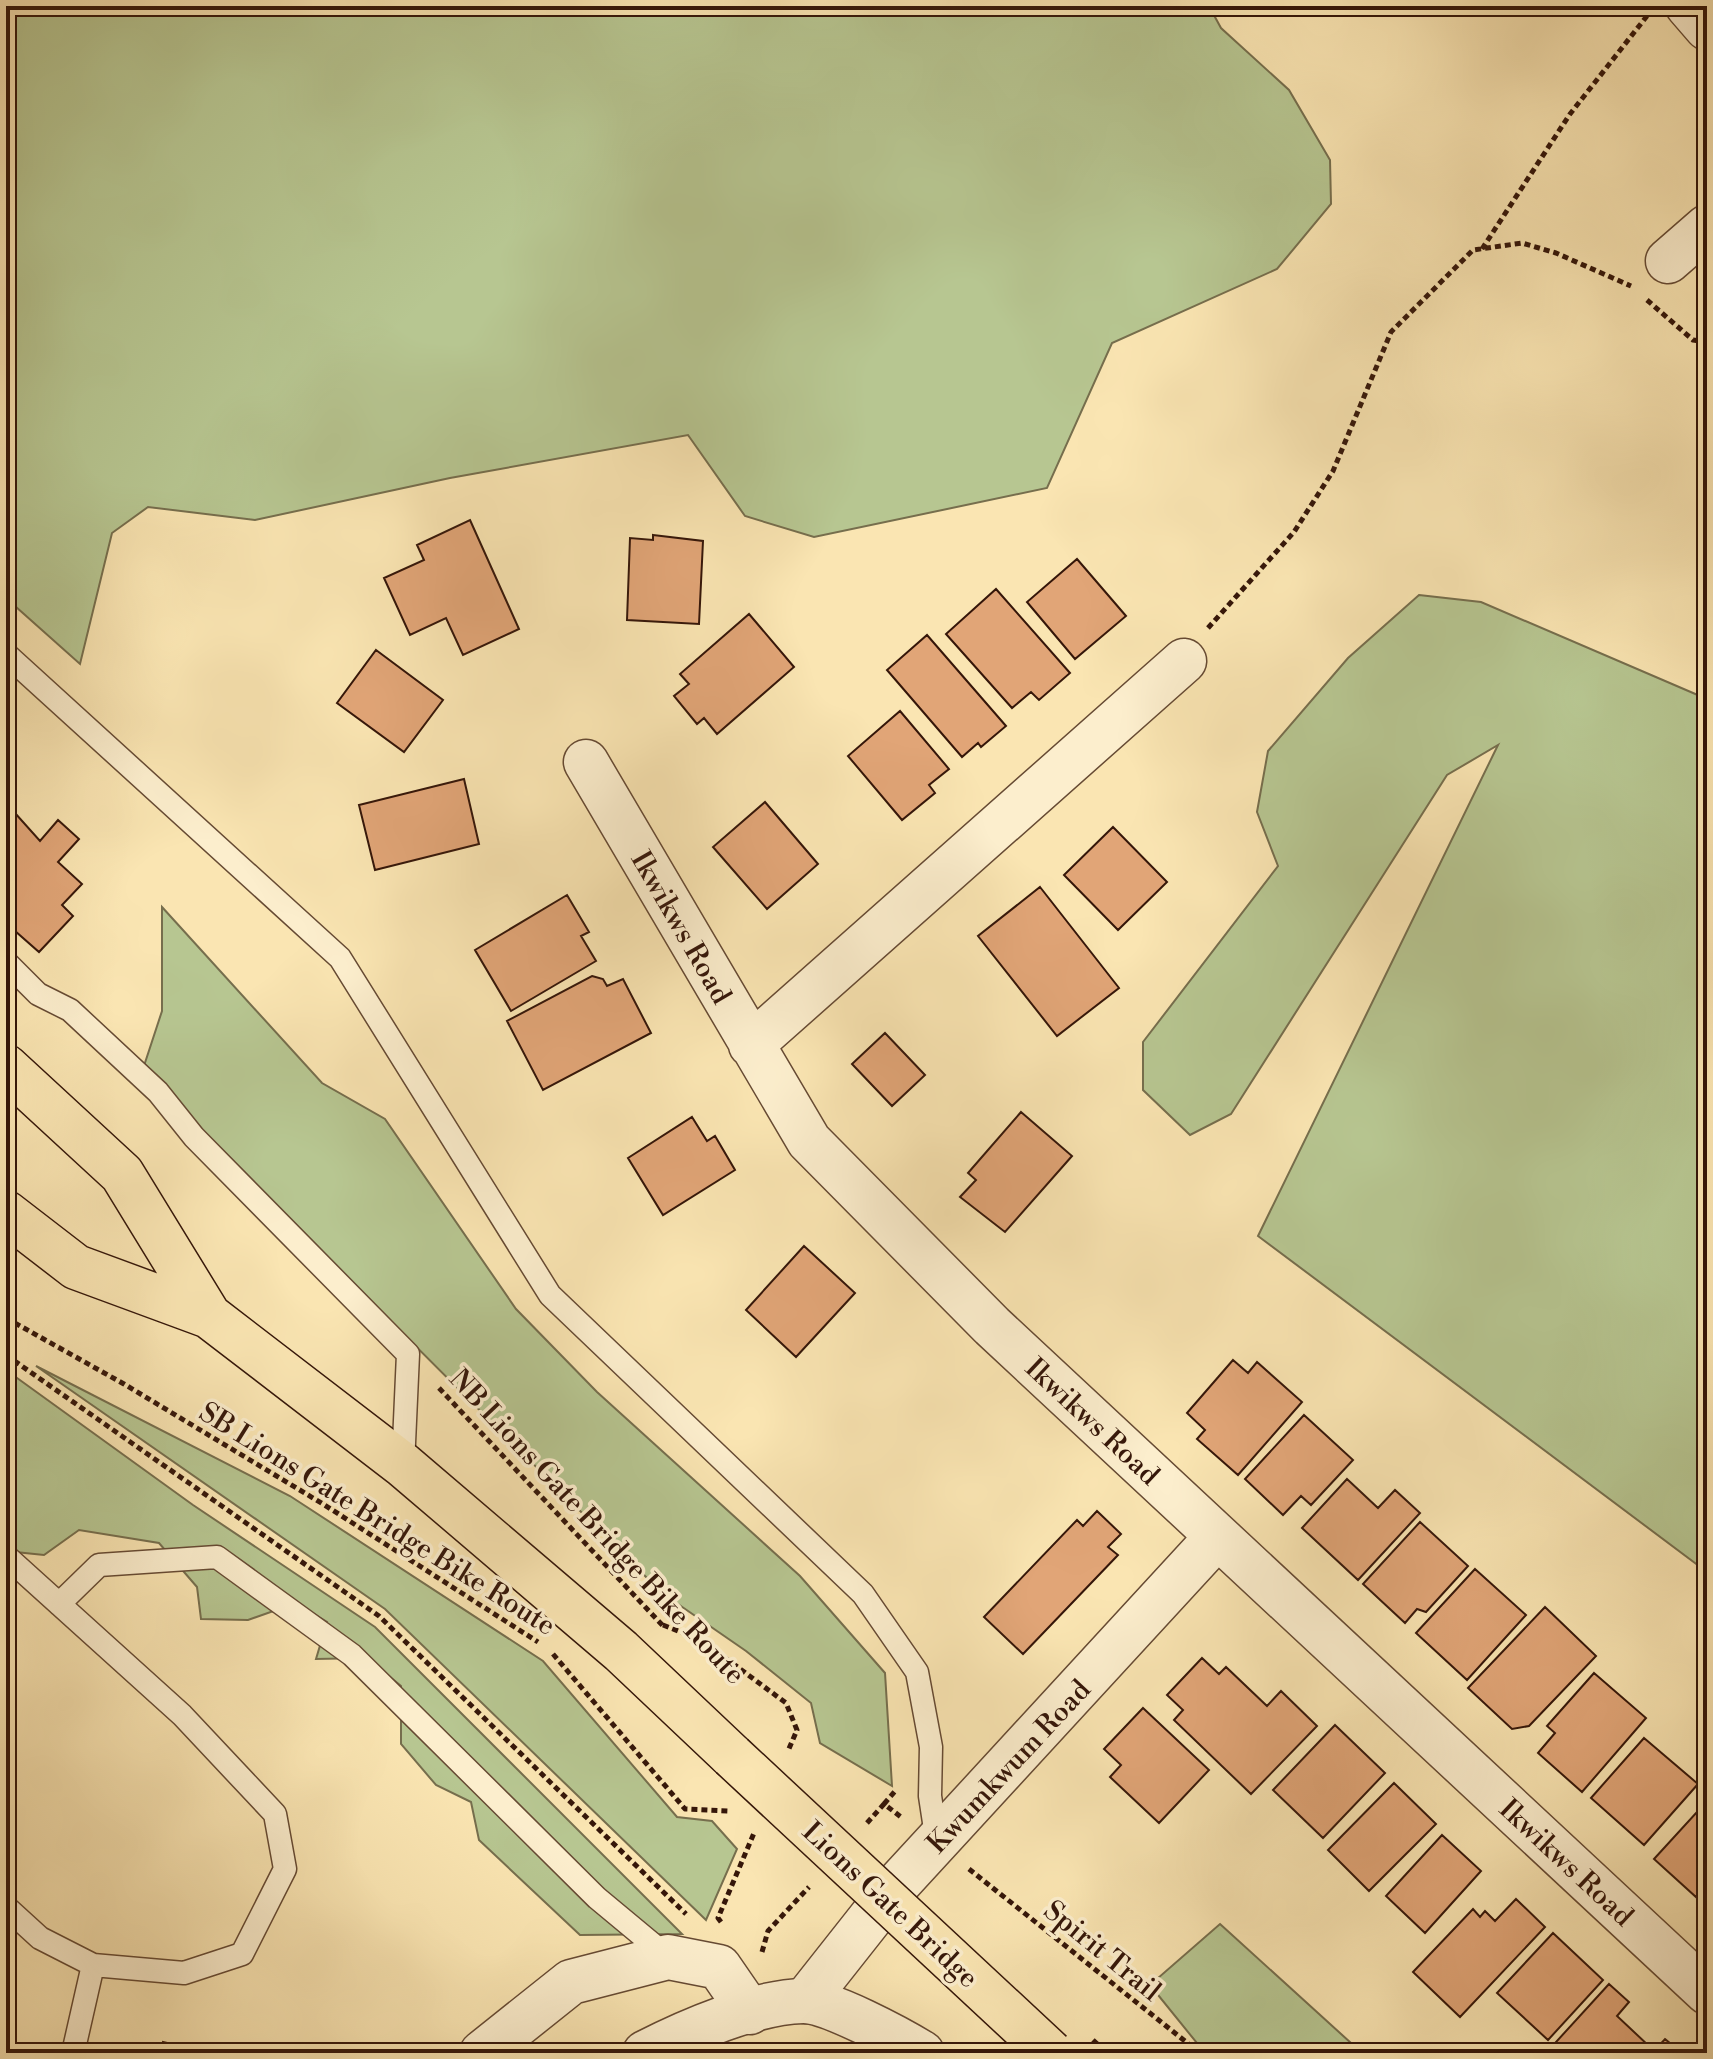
<svg xmlns="http://www.w3.org/2000/svg" width="1713" height="2059" viewBox="0 0 1713 2059" font-family="'Libre Bodoni',serif">
  <style>
    .green { fill: #b7c691; stroke: #766e4d; stroke-width: 2 }
    .building { fill: #e1a577; stroke: #351609; stroke-width: 2 }
    .lines { fill: none; stroke-linecap: round; stroke-linejoin: round }
    .service-casing { stroke: #664a33; stroke-width: 25 }
    .minor-casing { stroke: #664a33; stroke-width: 47 }
    .tertiary-casing { stroke: #664a33; stroke-width: 47 }
    .trunk-casing { stroke: #351609; stroke-width: 47 }
    .path { stroke: #351609; stroke-width: 5; stroke-dasharray: 6 4; stroke-linecap: butt }
    .service { stroke: #fceecd; stroke-width: 22 }
    .minor { stroke: #fceecd; stroke-width: 44 }
    .tertiary { stroke: #fceecd; stroke-width: 44 }
    .trunk { stroke: #fae5b2; stroke-width: 44 }
    .trunk-bridge-casing { stroke: #351609; stroke-width: 47; stroke-linecap: butt }
    .path-bridge { stroke: #351609; stroke-width: 5; stroke-dasharray: 6 4; stroke-linecap: butt }
    .trunk-bridge { stroke: #fae5b2; stroke-width: 44 }
    .labels { text-anchor: middle; stroke-width: 7; stroke-linejoin: round; paint-order: stroke }
    .street-label { font-size: 28px; fill: #351609; stroke: #fceecd }
  </style>
  <rect width="100%" height="100%" fill="#fae5b2"/>
  <filter id="stains"><feTurbulence type="fractalNoise" baseFrequency=".0025" numOctaves="4"/><feColorMatrix values="0 0 0 0 .2 0 0 0 0 .09 0 0 0 0 .02 0 0 0 .5 -.17"/></filter>
  <radialGradient id="worn" r=".72"><stop offset=".6" stop-color="#630" stop-opacity="0"/><stop offset="1" stop-color="#630" stop-opacity=".3"/></radialGradient>
  <path class="green" d="M6,6H1209L1221,28L1289,90L1330,160L1331,204L1277,269L1112,343L1047,488L814,537L745,516L688,435L450,478L255,520L148,507L112,533L80,664L6,598Z
    M1419,595L1481,602L1707,699V1572L1258,1236L1498,745L1447,775L1231,1114L1190,1135L1143,1090V1042L1278,866L1257,812L1268,751L1348,658Z
    M162,907L322,1083L385,1119L516,1309L597,1392L800,1576L885,1673L892,1786L820,1743L811,1703L746,1651L662,1593L142,1072L162,1011Z
    M36,1366L290,1496L543,1661L677,1817L712,1821L737,1849L706,1920L385,1609Z
    M6,1370L193,1505L375,1627L682,1934L580,1935L479,1840L471,1802L436,1785L401,1744V1686L367,1658L316,1659L327,1622L296,1603L248,1620L201,1619L197,1587L159,1543L79,1530L44,1555L6,1551Z
    M1220,1924L1362,2053H1205L1150,1985Z"/>
  <path class="building" d="M470,520L519,629L463,655L446,618L410,635L384,578L424,560L417,545Z
    M653,535L703,541L699,624L627,620L630,538L653,540Z
    M1077,559L1126,616L1075,659L1027,602Z
    M996,589L1070,673L1039,700L1031,692L1012,708L946,634Z
    M749,614L794,667L717,734L704,718L697,724L674,696L689,684L680,674Z
    M927,635L1006,726L981,747L978,743L962,757L887,670Z
    M376,650L443,700L404,752L337,703Z
    M900,711L949,769L929,785L935,793L902,820L848,756Z
    M464,779L479,844L375,870L359,805Z
    M765,802L818,864L767,909L713,847Z
    M6,803L40,841L58,820L79,839L58,862L82,884L62,905L73,916L39,952L6,923Z
    M1113,827L1167,882L1118,930L1064,875Z
    M1040,887L1119,988L1057,1036L978,936Z
    M567,895L589,932L581,936L596,961L511,1011L475,950Z
    M592,976L603,979L607,986L623,979L651,1033L543,1090L507,1021Z
    M885,1033L925,1075L892,1106L852,1064Z
    M1021,1112L1072,1156L1005,1232L960,1197L976,1180L968,1173Z
    M692,1117L707,1141L715,1136L735,1170L663,1215L628,1158Z
    M804,1246L855,1293L796,1357L746,1310Z
    M1233,1360L1248,1373L1257,1362L1302,1402L1238,1475L1197,1439L1205,1430L1187,1413Z
    M1304,1415L1353,1460L1311,1505L1301,1496L1283,1515L1245,1479Z
    M1347,1479L1378,1508L1395,1490L1420,1513L1358,1580L1302,1528Z
    M1097,1511L1121,1534L1108,1547L1118,1555L1023,1654L984,1617L1077,1520L1083,1526Z
    M1420,1522L1468,1566L1426,1612L1417,1609L1405,1623L1363,1584Z
    M1475,1569L1526,1615L1467,1680L1416,1633Z
    M1545,1607L1596,1656L1529,1726L1512,1729L1468,1688Z
    M1202,1658L1219,1674L1226,1667L1267,1706L1281,1691L1317,1726L1251,1794L1174,1720L1183,1710L1167,1695Z
    M1594,1673L1646,1718L1582,1792L1538,1753L1555,1733L1547,1726Z
    M1143,1708L1209,1770L1159,1823L1110,1777L1121,1765L1104,1749Z
    M1335,1725L1385,1773L1323,1838L1273,1790Z
    M1644,1738L1698,1784L1644,1845L1591,1798Z
    M1394,1783L1436,1824L1369,1891L1328,1850Z
    M1707,1801V1885L1696,1897L1654,1859Z
    M1442,1835L1481,1871L1425,1933L1386,1896Z
    M1516,1899L1545,1927L1460,2017L1413,1972L1473,1909L1480,1917L1485,1911L1495,1921Z
    M1553,1933L1603,1980L1548,2040L1497,1993Z
    M1609,1984L1629,2002L1617,2016L1649,2046L1643,2053H1546Z
    M1665,2039L1682,2053H1652Z
    M163,2042L210,2053H161Z"/>
  <g class="lines">
    <g class="service-casing">
      <path id="service" d="M6,654L340,958L550,1295L863,1594L917,1672L931,1747L930,1796L937,1842
        M6,962L38,994L70,1010L158,1092L194,1137L408,1354L403,1465
        M6,1556L182,1715L275,1814L285,1869L242,1954L184,1973L93,1965
        M59,1604L99,1565L217,1557L352,1655L597,1898L668,1957
        M6,1907L40,1938L93,1965L73,2053"/>
    </g>
    <g class="minor-casing">
      <path id="minor" d="M1688,6L1707,28
        M1668,261L1707,227
        M586,762L809,1141L992,1326L1707,1992
        M751,1045L1184,661
        M805,2001L895,1887L1217,1537
        M482,2053L571,1982L668,1957L719,1967L750,2012"/>
    </g>
    <g class="tertiary-casing">
      <path id="tertiary" d="M645,2053C688,2031 755,2002 803,2001C829,2001 899,2039 922,2053"/>
    </g>
    <g class="trunk-casing">
      <path id="trunk" d="M6,1067L122,1174L209,1316
        M6,1213L76,1267L209,1316L403,1465L621,1651L732,1756"/>
    </g>
    <path class="path" d="M1482,249L1570,114L1647,16
      M1647,300L1693,340L1707,342
      M1208,628L1294,532L1333,471L1391,332L1473,250L1522,243L1556,253L1631,286
      M6,1318L124,1384L323,1504L538,1642
      M6,1355L379,1616L686,1914
      M439,1388L665,1628
      M663,1625L701,1640L786,1703L797,1730L788,1751
      M553,1654L685,1809L728,1811
      M884,1804L896,1790
      M867,1823L884,1804L901,1817
      M969,1869L1200,2053
      M721,1922L718,1918L754,1833
      M762,1952L768,1931L809,1887"/>
    <use href="#service" class="service"/>
    <use href="#minor" class="minor"/>
    <use href="#tertiary" class="tertiary"/>
    <use href="#trunk" class="trunk"/>
    <g class="trunk-bridge-casing">
      <path id="trunk-bridge" d="M732,1756L1051,2053"/>
    </g>
    <path class="path-bridge" d="M1093,2040L1107,2053"/>
    <use href="#trunk-bridge" class="trunk-bridge"/>
  </g>
  <g class="labels">
    <g class="street-label">
      <text transform="translate(682 927) rotate(60)" y="10">Ikwikws Road</text>
      <text transform="translate(1093 1421) rotate(43)" y="10">Ikwikws Road</text>
      <text transform="translate(378 1518) rotate(32)" y="10">SB Lions Gate Bridge Bike Route</text>
      <text transform="translate(598 1526) rotate(47)" y="10">NB Lions Gate Bridge Bike Route</text>
      <text transform="translate(1008 1766) rotate(-47)" y="10">Kwumkwum Road</text>
      <text transform="translate(1567 1862) rotate(43)" y="10">Ikwikws Road</text>
      <text transform="translate(891 1904) rotate(43)" y="10">Lions Gate Bridge</text>
      <text transform="translate(1103 1950) rotate(39)" y="10">Spirit Trail</text>
    </g>
  </g>
  <rect width="1713" height="2059" fill="none" stroke="#fae5b2" stroke-width="32"/>
  <rect x="8" y="8" width="1697" height="2043" fill="none" stroke="#351609" stroke-width="4"/>
  <rect x="16" y="16" width="1681" height="2027" fill="none" stroke="#351609" stroke-width="2"/>
  <rect width="100%" height="100%" filter="url(#stains)"/>
  <rect width="100%" height="100%" fill="url(#worn)"/>
</svg>
